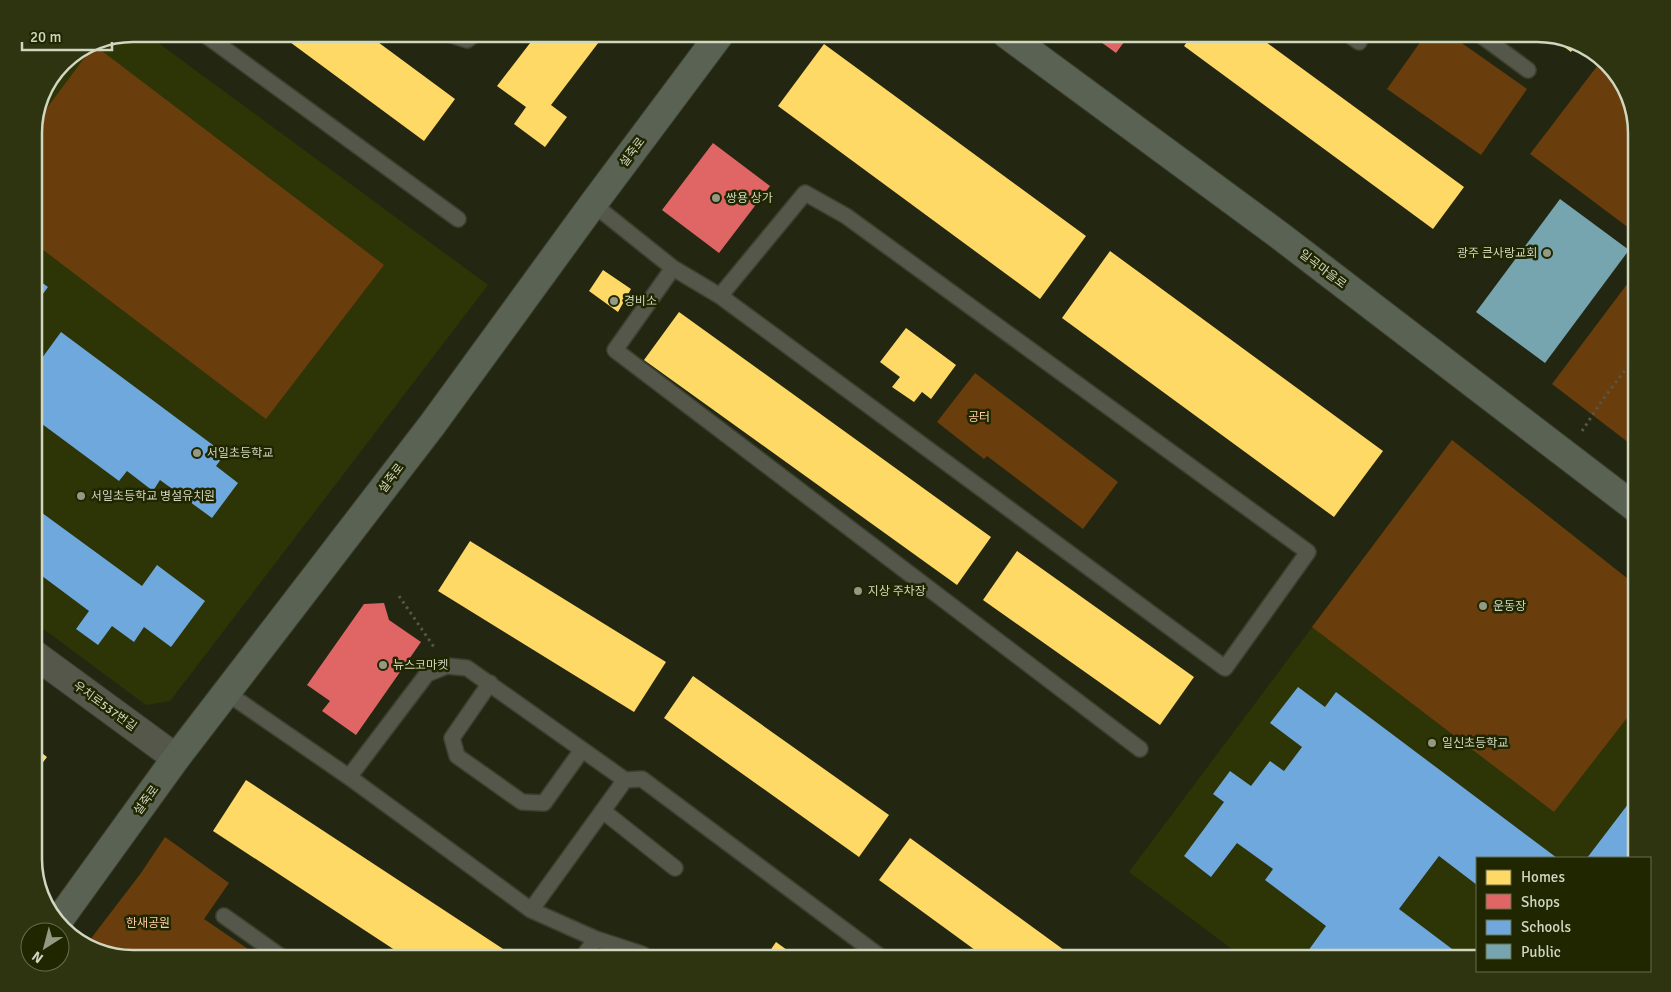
<svg xmlns="http://www.w3.org/2000/svg" width="1671" height="992" viewBox="0 0 1671 992" font-family="Signika,'Noto Sans KR',sans-serif">
  <style>
    .built { fill: #2d3507 }
    .green { fill: #6a3d0d }
    .homes { fill: #ffd966 }
    .shops { fill: #e06666 }
    .schools { fill: #6fa8dc }
    .public { fill: #76a5af }
    .lines { fill: none; stroke-linecap: round; stroke-linejoin: round }
    .lane-casing { stroke: #3c4030; stroke-width: 18 }
    .street-casing { stroke: #3c4030; stroke-width: 30 }
    .secondary-casing { stroke: #3c4030; stroke-width: 30 }
    .path { stroke: #545749; stroke-width: 3; stroke-dasharray: 2.5 4; stroke-linecap: butt }
    .lane { stroke: #545749; stroke-width: 15 }
    .street { stroke: #545749; stroke-width: 28 }
    .secondary { stroke: #5a6253; stroke-width: 28 }
    .poi-dot { fill: #939983; stroke: #1f2600; stroke-width: 2 }
    .labels { text-anchor: middle; stroke-width: 5; stroke-linejoin: round; paint-order: stroke }
    .street-label { font-size: 12px; fill: #d0d6c0; stroke: #1f2600 }
    .poi-label { font-size: 12px; fill: #d0d6c0; stroke: #1f2600; text-anchor: start }
    .park-label { font-size: 12px; fill: #fecba4; stroke: #1f2600 }
    .rim { fill: none; stroke: #d0d6c0; stroke-width: 2.5 }
  </style>
  <rect width="100%" height="100%" fill="#232711"/>
  <path class="built" d="M133,34H146L488,285L170,701L146,705L34,622V127L44,89L63,63L95,41Z
    M1452,440L1637,586V858H1477V958H1244L1129,872Z"/>
  <path class="green" d="M1426,34H1449L1527,89L1481,155L1387,89Z
    M94,45L384,265L266,419L34,243L35,124Z
    M1601,61L1624,83L1637,127V234L1530,154Z
    M1637,271V449L1552,384Z
    M975,373L1118,482L1083,529L987,456L984,459L937,422Z
    M1452,440L1637,586V705L1554,812L1312,627Z
    M165,837L229,883L204,919L261,958H133L86,945L141,873Z"/>
  <path class="homes" d="M279,34H367L455,99L424,141Z
    M537,34H605L551,105L567,117L545,147L514,124L526,107L497,86Z
    M1193,34H1255L1464,187L1433,229L1184,46Z
    M1551,37L1576,44L1571,52Z
    M824,44L1086,236L1040,299L778,106Z
    M1110,251L1383,451L1334,517L1062,318Z
    M603,270L631,289L618,312L589,291Z
    M679,312L991,537L957,585L644,360Z
    M906,328L956,365L931,399L922,392L914,402L892,387L900,377L880,362Z
    M470,541L666,662L634,712L438,591Z
    M1017,551L1194,677L1160,725L983,600Z
    M693,676L889,815L859,857L664,718Z
    M34,747L47,757L34,774Z
    M246,780L517,958H407L213,831Z
    M910,838L1075,958H986L879,880Z
    M776,942L798,958H765Z"/>
  <path class="shops" d="M1090,34H1130L1116,53Z
    M713,143L770,186L719,253L662,210Z
    M384,603L389,620L421,642L356,735L322,711L330,701L307,685L364,604Z"/>
  <path class="schools" d="M34,277L48,287L34,306Z
    M61,332L225,454L216,466L238,483L212,518L160,480L153,491L127,471L119,481L34,418V369Z
    M34,507L142,586L157,565L205,601L171,647L144,627L134,642L112,626L98,645L76,629L89,611L34,570Z
    M1298,687L1325,707L1336,692L1557,858H1477V885L1439,856L1399,909L1464,958H1318L1308,951L1326,926L1265,880L1273,869L1237,843L1211,877L1184,856L1224,802L1213,794L1230,771L1251,786L1270,761L1284,771L1302,747L1270,723Z
    M1635,795L1637,797V858H1587Z"/>
  <path class="public" d="M1560,199L1629,250L1545,363L1476,312Z"/>
  <g class="lines">
    <g class="lane-casing">
      <path id="lane" d="M204,34L458,219
        M448,34L467,40L475,34
        M1348,34L1359,42
        M1479,34L1528,70
        M593,204L673,268L720,296L1225,668L1308,552L846,216L805,193L720,296
        M673,268L615,350L1140,749
        M490,683L452,738L457,756L522,802L544,803L582,750
        M227,693L349,777L531,910L596,939L642,954L648,958
        M349,777L427,674L447,666L467,668L625,780L531,910
        M625,780L642,779L882,958
        M603,811L675,868
        M224,916L283,958
        M582,958L596,939"/>
    </g>
    <g class="street-casing">
      <path id="street" d="M34,654L176,758"/>
    </g>
    <g class="secondary-casing">
      <path id="secondary" d="M1006,34L1279,235L1637,509
        M59,920L176,758L432,425L593,204L720,34"/>
    </g>
    <path class="path" d="M1582,431L1601,402L1637,354
      M399,596L434,647"/>
    <use href="#lane" class="lane"/>
    <use href="#street" class="street"/>
    <use href="#secondary" class="secondary"/>
  </g>
  <g class="poi-dot">
    <circle cx="716" cy="198" r="5"/>
    <circle cx="1547" cy="253" r="5"/>
    <circle cx="614" cy="301" r="5"/>
    <circle cx="197" cy="453" r="5"/>
    <circle cx="81" cy="496" r="5"/>
    <circle cx="858" cy="591" r="5"/>
    <circle cx="1483" cy="606" r="5"/>
    <circle cx="383" cy="665" r="5"/>
    <circle cx="1432" cy="743" r="5"/>
  </g>
  <g class="labels">
    <g class="street-label">
      <text transform="translate(632 152) rotate(-53)" y="4">설죽로</text>
      <text transform="translate(1323 269) rotate(37)" y="4">일곡마을로</text>
      <text transform="translate(391 478) rotate(-53)" y="4">설죽로</text>
      <text transform="translate(105 706) rotate(36)" y="4">우치로537번길</text>
      <text transform="translate(146 800) rotate(-54)" y="4">설죽로</text>
    </g>
    <g class="poi-label">
      <text x="726" y="202">쌍용 상가</text>
      <text x="1537" y="257" text-anchor="end">광주 큰사랑교회</text>
      <text x="624" y="305">경비소</text>
      <text x="207" y="457">서일초등학교</text>
      <text x="91" y="500">서일초등학교 병설유치원</text>
      <text x="868" y="595">지상 주차장</text>
      <text x="1493" y="610">운동장</text>
      <text x="393" y="669">뉴스코마켓</text>
      <text x="1442" y="747">일신초등학교</text>
    </g>
    <g class="park-label">
      <text x="979" y="421">공터</text>
      <text x="148" y="927">한새공원</text>
    </g>
  </g>
  <path d="M0 0H1671V992H0ZM133 42H1537A91 91 0 0 1 1628 133V859A91 91 0 0 1 1537 950H133A91 91 0 0 1 42 859V133A91 91 0 0 1 133 42Z" fill="#2d340f" fill-rule="evenodd"/>
  <path class="rim" d="M133 42H1537A91 91 0 0 1 1628 133V859A91 91 0 0 1 1537 950H133A91 91 0 0 1 42 859V133A91 91 0 0 1 133 42Z"/>
  <rect x="1476" y="857" width="175" height="115" fill="#1f2600" stroke="#666c4d"/>
  <rect x="1486" y="870" width="25" height="15" fill="#ffd966" stroke="#666c4d"/>
  <text x="1521" y="882" font-size="15" fill="#d0d6c0">Homes</text>
  <rect x="1486" y="894" width="25" height="15" fill="#e06666" stroke="#666c4d"/>
  <text x="1521" y="907" font-size="15" fill="#d0d6c0">Shops</text>
  <rect x="1486" y="920" width="25" height="15" fill="#6fa8dc" stroke="#666c4d"/>
  <text x="1521" y="932" font-size="15" fill="#d0d6c0">Schools</text>
  <rect x="1486" y="944" width="25" height="15" fill="#76a5af" stroke="#666c4d"/>
  <text x="1521" y="957" font-size="15" fill="#d0d6c0">Public</text>
  <g transform="translate(45 947) rotate(216)"><circle r="24" fill="#1f2600" stroke="#666c4d"/>
  <path d="M0-4L9 19L0 12L-9 19Z" fill="#939983"/>
  <text y="-8" font-size="14" font-weight="bold" text-anchor="middle" fill="#d0d6c0">N</text>
  </g>
  <path d="M22 42v8h90v-8" fill="none" stroke="#d0d6c0" stroke-width="2.5"/>
  <text x="30" y="42" font-size="15" fill="#d0d6c0" stroke="#1f2600" stroke-width="4" paint-order="stroke">20 m</text>
</svg>
